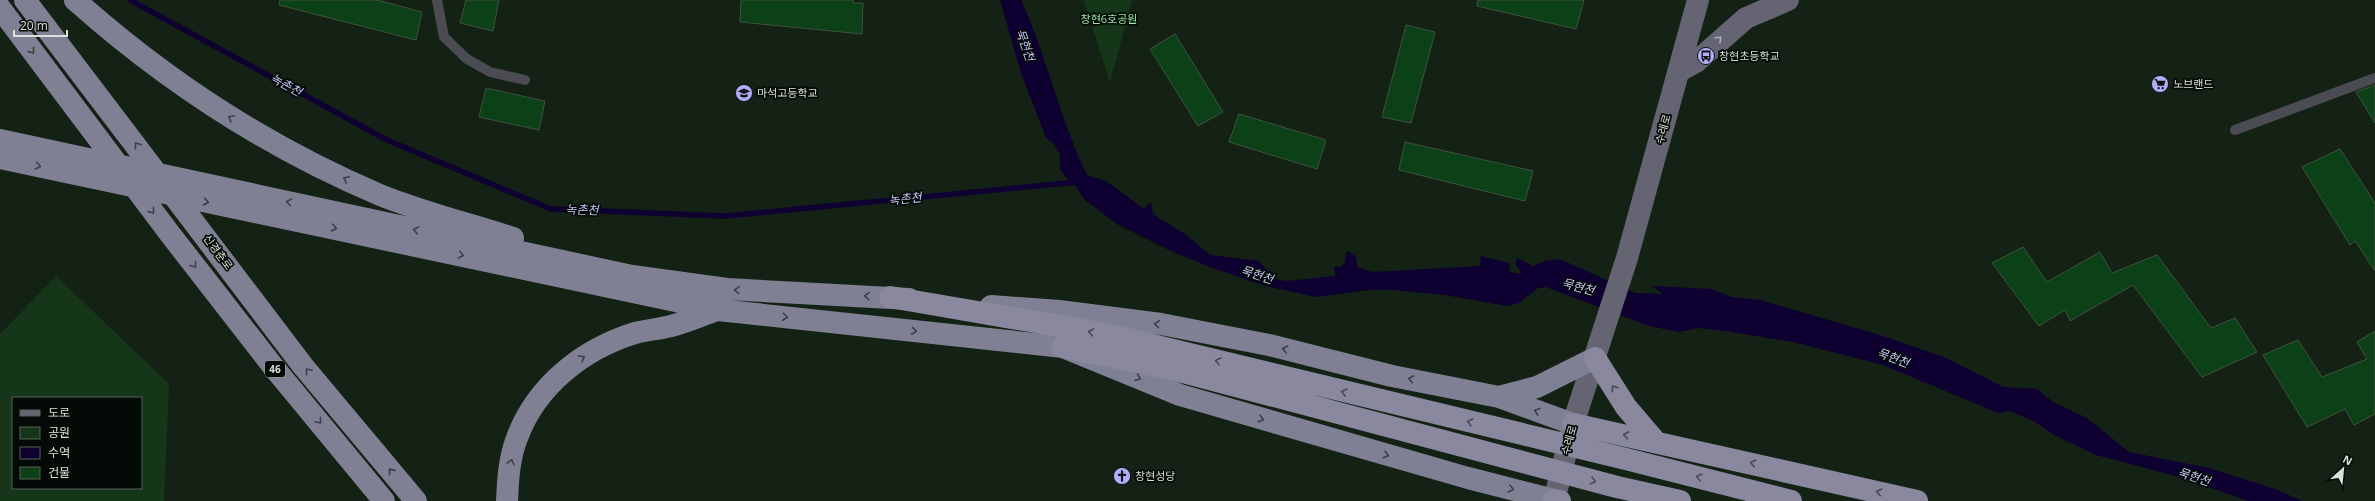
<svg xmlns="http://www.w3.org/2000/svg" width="2375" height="501" viewBox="0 0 2375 501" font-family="'Open Sans','Noto Sans KR',sans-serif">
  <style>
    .green { fill: #16361a; fill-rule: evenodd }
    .water { fill: #0e0131 }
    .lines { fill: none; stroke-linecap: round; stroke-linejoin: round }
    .stream { stroke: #0e0131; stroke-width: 5.5 }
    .building { fill: #0c4117; stroke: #405141 }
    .service { stroke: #4b4b54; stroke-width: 10 }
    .secondary { stroke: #646472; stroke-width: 22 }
    .trunk { stroke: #808094; stroke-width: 22 }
    .motorway { stroke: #89889f; stroke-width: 22 }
    .oneway { stroke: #aab0af }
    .oneway2 { stroke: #3c3f45 }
    .oneway3 { stroke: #464952 }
    .labels { text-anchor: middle; stroke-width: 3.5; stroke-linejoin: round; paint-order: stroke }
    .shield { fill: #040a05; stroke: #98a199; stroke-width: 1 }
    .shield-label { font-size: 10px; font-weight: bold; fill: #d8e2d8 }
    .park-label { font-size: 11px; fill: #9ee8a4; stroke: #040a05 }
    .poi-label { font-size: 11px; fill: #d8e2d8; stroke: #040a05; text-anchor: start }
    .street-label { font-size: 11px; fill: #d8e2d8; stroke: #040a05 }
    .water-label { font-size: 12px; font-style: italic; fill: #cbcafe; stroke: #040a05 }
  </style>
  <rect width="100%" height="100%" fill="#132214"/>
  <path class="green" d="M1084,0H1132L1110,83Z
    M56,276L169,384L164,501H0V334ZM13,398H141V488H13Z"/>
  <path class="water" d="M1000,0H1021C1047,57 1060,119 1087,175L1106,181L1144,209L1151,202L1153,214L1185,234L1210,255L1259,261L1275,279L1286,281L1335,276L1334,266L1340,267L1345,263L1346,253L1348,251L1356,257L1357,267L1372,272L1480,266L1481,256L1509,263L1510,272L1522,274L1515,264L1517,258L1533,266L1544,261L1560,259L1635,293L1663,294L1652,286L1712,289L1731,297L1760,300L1880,335L1944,357L2003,387L2037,389L2053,402L2087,418L2129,452L2209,468L2278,490L2302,501H2248L2183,478L2096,455L2054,435L2032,420L2009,411L1998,413L1883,365L1793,342L1725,331L1698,328L1679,332L1649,326L1546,287L1538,288L1519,303L1507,306L1445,295L1393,290H1369L1316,297L1265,286L1210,267L1173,252L1117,224L1085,200L1075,185L1068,180L1060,169V155L1055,145L1046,138L1021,73Z"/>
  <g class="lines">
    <path class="stream" d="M130,0L387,140L551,209L725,216L1078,182"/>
  </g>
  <path class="building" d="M280,0H377L422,12L416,40L279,5Z
    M466,0H499L493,31L460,23Z
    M741,0H853V3H863L862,34L740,22Z
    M1478,0H1584L1576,29L1477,6Z
    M1406,25L1435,32L1411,123L1382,117Z
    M1175,34L1223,112L1198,126L1150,49Z
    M2375,85V123L2356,92Z
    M486,88L545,101L539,130L479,117Z
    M1239,114L1326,140L1317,169L1229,142Z
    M1405,142L1533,171L1525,201L1399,170Z
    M2340,149L2375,203V271L2355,241L2350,245L2302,167Z
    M2023,247L2047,282L2100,252L2112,273L2157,255L2211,328L2235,318L2257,352L2202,377L2133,285L2070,321L2065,310L2039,326L1992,263Z
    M2375,331V414L2354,425L2345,409L2307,427L2263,355L2298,340L2322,377L2367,359L2357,342Z"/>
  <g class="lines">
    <path class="service" d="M437,0L444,37L467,59L490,72L525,80
      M2235,130L2375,78"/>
    <path class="secondary" d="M1678,72L1696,62L1746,18L1788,0
      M1554,501L1573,424L1627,258L1698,0"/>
    <path class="trunk" d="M25,0L303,366L416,501
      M75,0C167,82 267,147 380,195C422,212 470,224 513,238
      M0,8L170,234L275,369L384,501
      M0,140L632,276L727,289L909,299
      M0,158L718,310L1063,347L1180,395L1468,478L1554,500
      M991,306L1059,311L1161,324L1269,345L1392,376L1499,397L1573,424
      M1499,397L1537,387L1595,358
      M507,501C508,480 509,458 517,438C536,386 583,349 635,333C647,330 659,329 671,326C687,322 702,315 717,310"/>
    <path class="motorway" d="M890,297L1111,335L1626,459L1791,501
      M1063,347L1172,369L1617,487L1680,501
      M1595,358L1626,407L1655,441
      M1573,424L1917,501
      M1554,500L1560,501"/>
  </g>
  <defs><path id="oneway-chevron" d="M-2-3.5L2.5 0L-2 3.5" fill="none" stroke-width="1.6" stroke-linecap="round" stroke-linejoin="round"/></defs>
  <use class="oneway" href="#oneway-chevron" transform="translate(1719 39) rotate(-43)"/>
  <g class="oneway2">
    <use href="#oneway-chevron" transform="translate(32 51) rotate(53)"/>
    <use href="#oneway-chevron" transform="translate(231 118) rotate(-149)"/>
    <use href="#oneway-chevron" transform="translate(137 145) rotate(-127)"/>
    <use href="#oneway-chevron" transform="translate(38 166) rotate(12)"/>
    <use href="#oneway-chevron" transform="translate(346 179) rotate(-155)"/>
    <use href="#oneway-chevron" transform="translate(206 202) rotate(12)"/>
    <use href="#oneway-chevron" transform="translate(289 202) rotate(-168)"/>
    <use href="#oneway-chevron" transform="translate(152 211) rotate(53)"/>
    <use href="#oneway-chevron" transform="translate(334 228) rotate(12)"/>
    <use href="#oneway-chevron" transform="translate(416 230) rotate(-168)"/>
    <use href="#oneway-chevron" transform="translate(461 255) rotate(12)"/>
    <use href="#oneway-chevron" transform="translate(194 265) rotate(52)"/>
    <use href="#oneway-chevron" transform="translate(737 290) rotate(-177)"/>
    <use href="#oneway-chevron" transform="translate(867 296) rotate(-177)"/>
    <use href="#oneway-chevron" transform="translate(785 317) rotate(6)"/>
    <use href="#oneway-chevron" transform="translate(1157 324) rotate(-172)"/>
    <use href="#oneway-chevron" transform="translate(914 331) rotate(6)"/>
    <use href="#oneway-chevron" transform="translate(1285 349) rotate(-166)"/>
    <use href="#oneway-chevron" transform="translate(582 358) rotate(-30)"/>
    <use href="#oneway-chevron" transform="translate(308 371) rotate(-130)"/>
    <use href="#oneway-chevron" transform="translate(1138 378) rotate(23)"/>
    <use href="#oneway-chevron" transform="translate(1411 379) rotate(-169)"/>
    <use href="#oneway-chevron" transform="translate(1537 411) rotate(-160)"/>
    <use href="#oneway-chevron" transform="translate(1261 419) rotate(16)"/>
    <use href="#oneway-chevron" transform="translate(319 421) rotate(50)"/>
    <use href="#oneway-chevron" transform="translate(1386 455) rotate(16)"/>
    <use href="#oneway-chevron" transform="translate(511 462) rotate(-77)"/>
    <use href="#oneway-chevron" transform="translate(391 471) rotate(-129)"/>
    <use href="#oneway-chevron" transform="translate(1511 489) rotate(14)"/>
  </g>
  <g class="oneway3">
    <use href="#oneway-chevron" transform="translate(1091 332) rotate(-170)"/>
    <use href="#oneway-chevron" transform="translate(1218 361) rotate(-166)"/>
    <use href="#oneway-chevron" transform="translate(1614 388) rotate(-123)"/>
    <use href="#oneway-chevron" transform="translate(1344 392) rotate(-166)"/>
    <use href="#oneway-chevron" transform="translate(1470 422) rotate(-166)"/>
    <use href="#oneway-chevron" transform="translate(1626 435) rotate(-169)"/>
    <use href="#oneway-chevron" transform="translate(1753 463) rotate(-167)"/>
    <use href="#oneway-chevron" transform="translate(1699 477) rotate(-166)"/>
    <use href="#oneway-chevron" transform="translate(1593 481) rotate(15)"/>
    <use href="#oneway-chevron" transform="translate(1879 492) rotate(-167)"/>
  </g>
  <defs>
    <g id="bus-disc" transform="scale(0.9)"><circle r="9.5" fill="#b1adfa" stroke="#040a05"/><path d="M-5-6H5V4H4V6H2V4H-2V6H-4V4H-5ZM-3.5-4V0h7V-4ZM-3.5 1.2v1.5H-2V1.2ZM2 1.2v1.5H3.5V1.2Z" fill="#111"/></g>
    <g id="supermarket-disc" transform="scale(0.9)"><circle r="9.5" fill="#b1adfa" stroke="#040a05"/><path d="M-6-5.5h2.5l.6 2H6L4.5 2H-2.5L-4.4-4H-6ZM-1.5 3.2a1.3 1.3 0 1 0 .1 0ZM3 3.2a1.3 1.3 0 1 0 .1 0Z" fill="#111"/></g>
    <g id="school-disc" transform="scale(0.9)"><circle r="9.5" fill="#b1adfa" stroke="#040a05"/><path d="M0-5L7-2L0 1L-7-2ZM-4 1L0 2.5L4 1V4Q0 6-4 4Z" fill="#111"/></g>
    <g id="church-disc" transform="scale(0.9)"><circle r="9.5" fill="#b1adfa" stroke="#040a05"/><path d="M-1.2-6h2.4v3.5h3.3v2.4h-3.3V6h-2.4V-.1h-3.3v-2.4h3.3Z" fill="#111"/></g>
  </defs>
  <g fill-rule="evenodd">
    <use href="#bus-disc" x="1706" y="56"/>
    <use href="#supermarket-disc" x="2160" y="84"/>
    <use href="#school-disc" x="744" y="93"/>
    <use href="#church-disc" x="1122" y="476"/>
  </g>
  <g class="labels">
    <rect class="shield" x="265" y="361" width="20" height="16" rx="3"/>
    <g class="shield-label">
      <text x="275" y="373">46</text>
    </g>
    <g class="park-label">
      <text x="1109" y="23">창현6호공원</text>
    </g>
    <g class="poi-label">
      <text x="1719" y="60">창현초등학교</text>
      <text x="2173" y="88">노브랜드</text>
      <text x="757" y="97">마석고등학교</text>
      <text x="1135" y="480">창현성당</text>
    </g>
    <g class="street-label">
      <text transform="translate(1663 129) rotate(-75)" y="4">수레로</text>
      <text transform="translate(218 252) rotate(53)" y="4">신경춘로</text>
      <text transform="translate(1569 440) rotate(-75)" y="4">수레로</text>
    </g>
    <g class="water-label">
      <text transform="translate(1025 45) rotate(71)" y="4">묵현천</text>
      <text transform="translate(286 85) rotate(29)" y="4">녹촌천</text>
      <text transform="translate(905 199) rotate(-6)" y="4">녹촌천</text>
      <text transform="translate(582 210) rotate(2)" y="4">녹촌천</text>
      <text transform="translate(1257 275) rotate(18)" y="4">묵현천</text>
      <text transform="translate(1578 287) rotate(15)" y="4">묵현천</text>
      <text transform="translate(1893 358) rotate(20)" y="4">묵현천</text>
      <text transform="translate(2194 477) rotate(18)" y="4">묵현천</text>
    </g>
  </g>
  <rect x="12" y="397" width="130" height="92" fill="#040a05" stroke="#596059"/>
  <rect x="20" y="410" width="20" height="6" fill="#646472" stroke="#596059"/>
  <text x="48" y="417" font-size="12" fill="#d8e2d8">도로</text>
  <rect x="20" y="427" width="20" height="12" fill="#16361a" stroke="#596059"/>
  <text x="48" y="437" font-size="12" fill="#d8e2d8">공원</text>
  <rect x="20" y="447" width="20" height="12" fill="#0e0131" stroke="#596059"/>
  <text x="48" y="457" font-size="12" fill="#d8e2d8">수역</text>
  <rect x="20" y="467" width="20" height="12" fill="#0c4117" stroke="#596059"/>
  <text x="48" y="477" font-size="12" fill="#d8e2d8">건물</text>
  <g transform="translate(2343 469) rotate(27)" stroke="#040a05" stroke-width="3" paint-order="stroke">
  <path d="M0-3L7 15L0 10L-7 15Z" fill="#d8e2d8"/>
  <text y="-6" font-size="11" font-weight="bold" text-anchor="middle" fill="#d8e2d8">N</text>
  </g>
  <path d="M14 30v6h53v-6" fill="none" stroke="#d8e2d8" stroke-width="2"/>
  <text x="20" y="30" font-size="12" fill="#d8e2d8" stroke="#040a05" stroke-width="3" paint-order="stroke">20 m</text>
</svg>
